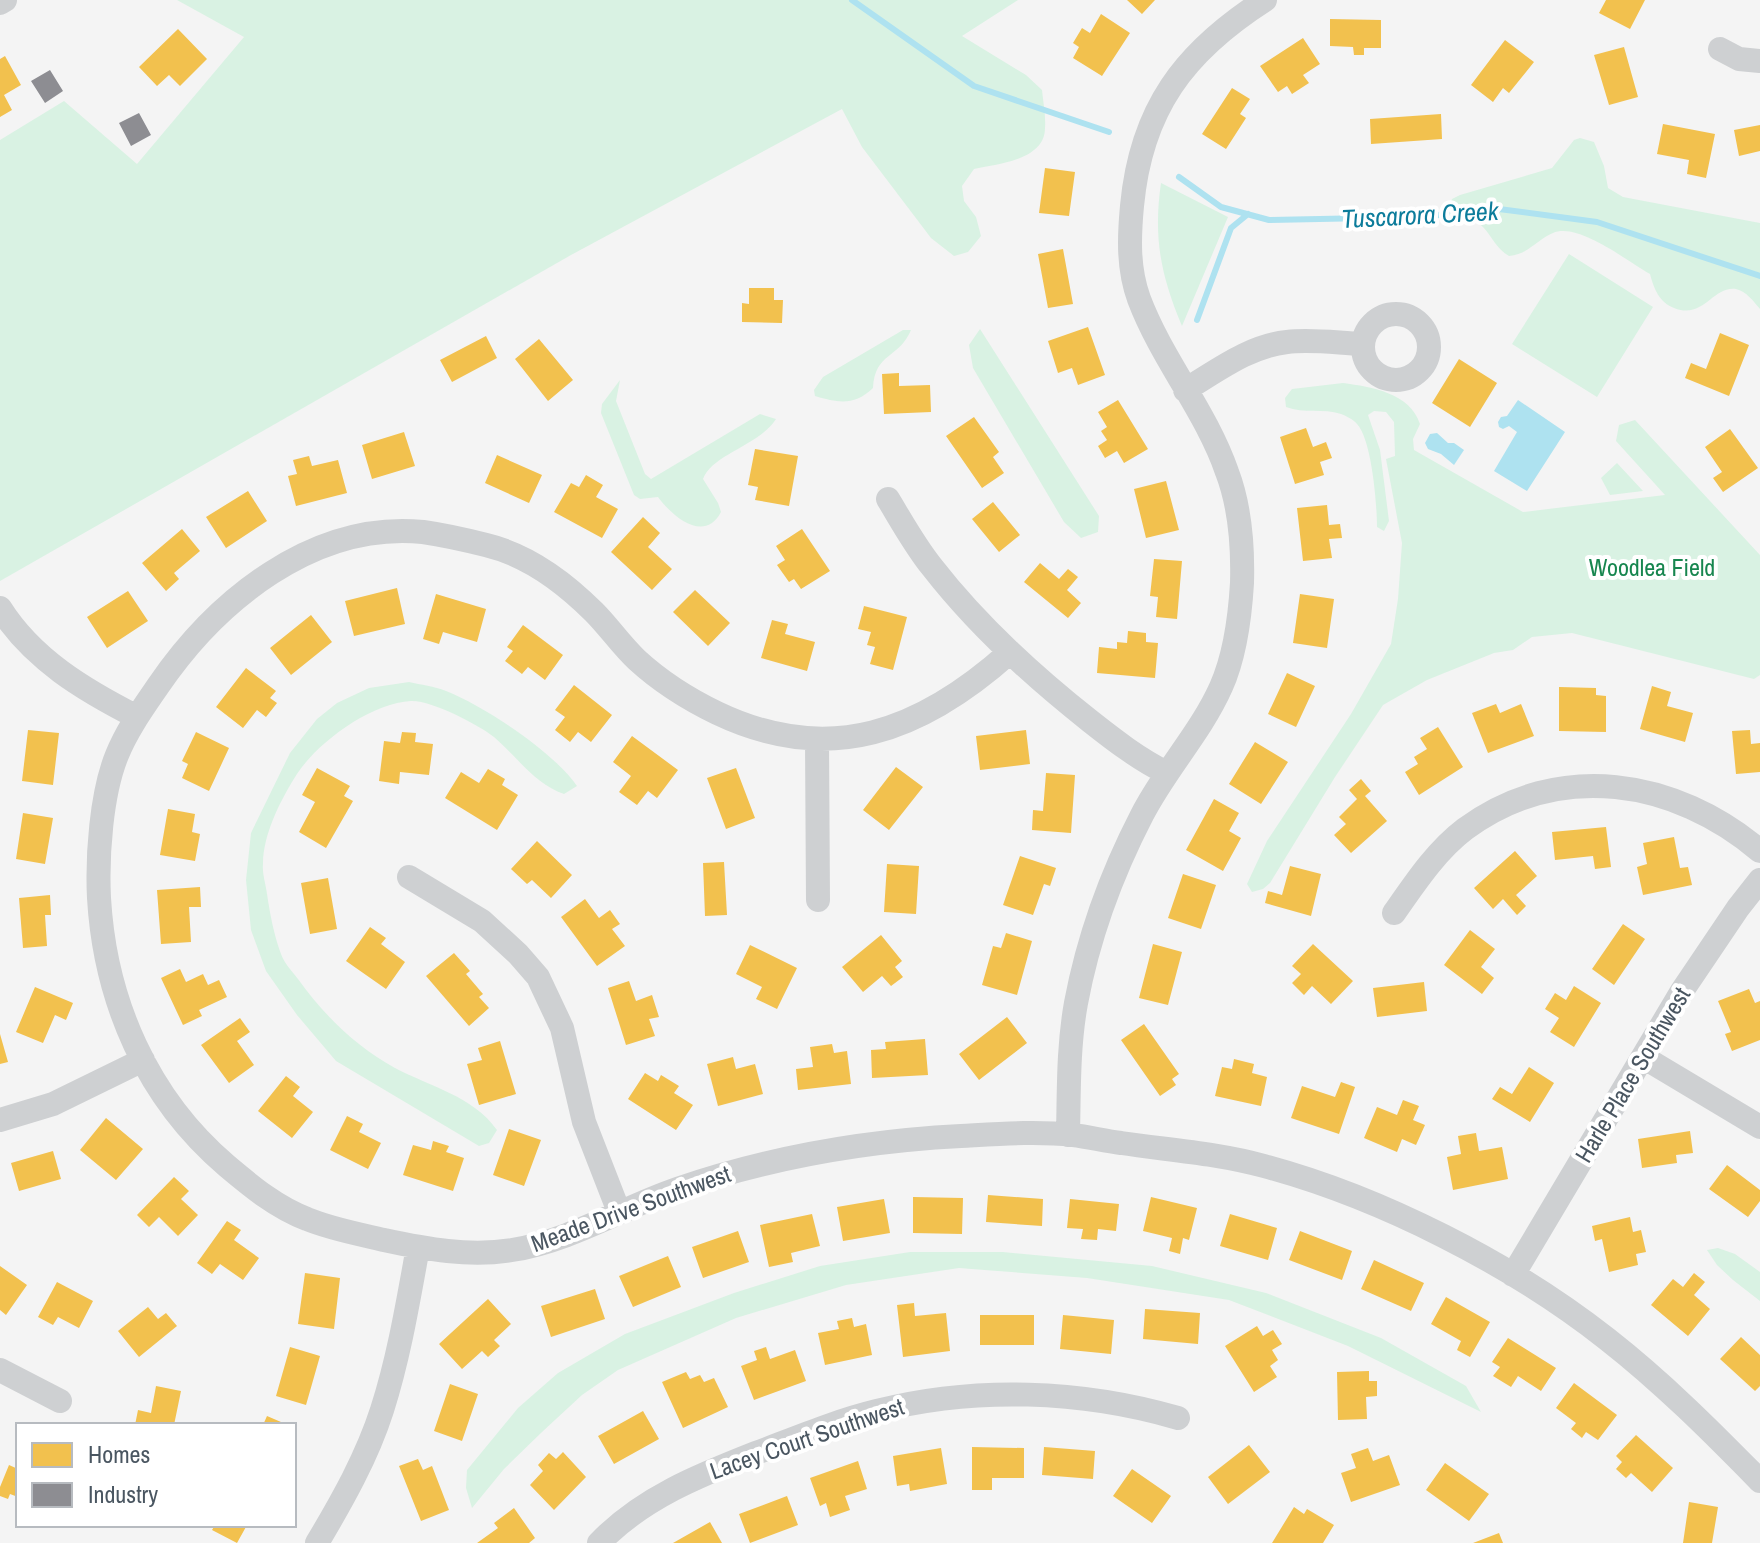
<svg xmlns="http://www.w3.org/2000/svg" width="1760" height="1543" viewBox="0 0 1760 1543" font-family="'Archivo Narrow',sans-serif">
  <style>
    .green { fill: #d9f2e3 }
    .water { fill: #aee2f0 }
    .homes { fill: #f2c14e }
    .industry { fill: #8d8d92 }
    .lines { fill: none; stroke-linecap: round; stroke-linejoin: round }
    .stream { stroke: #aee2f0; stroke-width: 6 }
    .minor { stroke: #ced0d2; stroke-width: 24 }
    .labels { text-anchor: middle; stroke-width: 8; stroke-linejoin: round; paint-order: stroke }
    .park-label { font-size: 24px; fill: #17864f; stroke: #fff }
    .street-label { font-size: 24px; fill: #4a5661; stroke: #fff }
    .water-label { font-size: 26px; font-style: italic; fill: #0c7c9b; stroke: #fff }
  </style>
  <rect width="100%" height="100%" fill="#f4f4f4"/>
  <path class="green" d="M177,0H1018L962,36L1026,75L1042,90C1043,102 1046,115 1045,128C1045,160 998,164 974,169L962,186L964,201L976,217L981,236L968,252L954,256L931,238L862,147L842,109L571,255L0,581V140L64,101L137,164L244,37Z
    M1580,138L1594,142L1604,166L1608,188L1623,197L1760,223V309C1754,302 1746,291 1736,289C1712,286 1704,320 1674,308C1659,302 1654,289 1650,274C1627,261 1578,222 1553,233C1536,240 1529,254 1509,256C1496,248 1493,238 1483,227C1473,217 1462,211 1450,204L1452,199L1460,195L1552,168L1574,140Z
    M1161,183L1228,217L1182,326C1161,276 1153,238 1161,183Z
    M1569,254L1653,307L1597,397L1512,344Z
    M980,329L1099,516L1098,532L1081,538L1064,522L973,368L969,345Z
    M903,330H911C899,359 875,352 873,388C854,406 839,403 815,396L814,390L823,377Z
    M620,380L616,401L645,474L651,479L760,414L776,419C760,445 712,454 703,479L718,503L721,512C704,544 672,516 658,497L640,499L634,495L601,413L602,404Z
    M1343,383C1372,387 1410,393 1420,424L1413,439L1414,450L1523,512L1665,495L1616,441L1619,425L1635,420L1760,555V675L1754,679L1572,633L1532,637L1513,650L1494,653L1427,680L1383,705L1335,777L1270,883L1263,889L1252,892L1247,884L1267,841L1351,714L1391,644L1398,599L1402,543L1386,459L1395,456L1394,422L1386,412L1374,411L1368,415L1380,450L1389,521L1384,531L1377,527C1377,505 1372,440 1357,424C1354,420 1346,416 1341,414C1323,408 1304,414 1286,407L1285,398L1292,389Z
    M1617,463L1643,491L1610,495L1601,478Z
    M409,682C421,685 434,686 446,691C484,706 554,752 577,786L564,794C535,784 517,757 494,737C479,725 431,700 411,701C371,703 318,742 297,774C281,799 263,834 263,864C262,874 266,885 267,894C270,914 274,935 281,954C284,963 292,971 298,979C324,1015 355,1046 395,1068C431,1087 473,1096 497,1130L489,1143L479,1146L336,1061L297,1015L266,971L251,930L246,880L251,833L290,753L317,719L337,703L369,688Z
    M1718,1248L1735,1254L1760,1272V1301L1733,1280L1717,1265L1707,1250Z
    M910,1252H1003L1152,1266L1266,1293L1381,1338L1466,1386L1481,1412L1348,1346L1229,1300L1087,1278L959,1268L846,1285L736,1318L618,1370L582,1395L542,1432L504,1469L472,1508L466,1488L467,1470L518,1408L558,1373L625,1334L734,1293L820,1266Z"/>
  <path class="water" d="M1518,400L1565,432L1527,491L1494,471L1517,432L1509,426L1503,429L1499,427L1498,422L1501,417L1507,416Z
    M1437,433L1448,443H1454L1464,450L1454,465L1441,454L1428,449L1425,443L1430,434Z"/>
  <path class="homes" d="M1127,0H1155L1142,14Z
    M1606,0H1645L1630,29L1599,13Z
    M1101,14L1130,33L1102,76L1073,58L1079,47L1073,43L1082,28L1090,33Z
    M1330,19L1381,20V48H1364V55H1354L1353,47L1330,46Z
    M178,29L207,59L180,86L169,75L157,86L139,67Z
    M1303,38L1320,64L1303,75L1309,83L1292,94L1287,86L1278,92L1260,66Z
    M1505,40L1534,62L1509,93L1503,88L1493,102L1471,85Z
    M1624,47L1638,97L1609,105L1594,55Z
    M5,56L21,85L4,95L12,110L0,117V59Z
    M1232,88L1250,99L1240,114L1246,118L1226,149L1202,134Z
    M1441,114L1442,139L1371,144L1370,119Z
    M1663,124L1715,134L1706,178L1687,174L1689,160L1657,154Z
    M1760,125V151L1739,156L1734,130Z
    M1045,168L1075,172L1069,216L1039,213Z
    M1063,249L1073,304L1048,308L1038,254Z
    M749,288H774V300H783L782,323L742,322V303L749,304Z
    M1088,327L1105,375L1078,385L1072,368L1058,373L1048,341Z
    M1720,333L1749,345L1729,396L1685,378L1691,363L1706,369Z
    M486,336L497,358L452,382L440,360Z
    M539,339L573,380L548,401L515,359Z
    M1459,359L1497,383L1470,427L1432,403Z
    M899,373V386L930,385L931,412L884,414L882,374Z
    M1118,400L1148,449L1124,463L1117,451L1105,458L1098,446L1107,440L1101,431L1107,427L1098,412Z
    M974,417L999,452L993,457L1004,473L982,488L946,436Z
    M1306,428L1313,447L1326,442L1332,458L1320,462L1324,475L1295,484L1280,437Z
    M1730,429L1758,468L1723,492L1713,478L1722,472L1705,447Z
    M404,432L415,466L372,479L362,445Z
    M755,449L798,456L789,506L755,500L758,487L748,485Z
    M497,455L542,475L529,503L485,483Z
    M309,456L312,466L338,460L347,493L296,506L288,476L297,474L293,460Z
    M586,475L603,485L596,497L618,509L602,538L554,512L571,483L579,487Z
    M1166,481L1179,530L1146,538L1134,489Z
    M248,491L267,521L226,548L206,517Z
    M993,502L1020,535L999,552L972,519Z
    M1327,505L1329,525L1340,524L1342,538L1329,539L1332,558L1303,561L1297,508Z
    M643,517L660,533L648,547L672,569L652,590L611,552Z
    M182,529L200,551L174,573L179,579L166,591L142,563Z
    M802,529L830,571L801,589L794,579L789,582L777,565L785,560L776,546Z
    M1154,559L1182,561L1177,619L1156,617L1158,597L1150,596Z
    M1040,563L1059,579L1068,569L1078,577L1067,590L1081,603L1068,618L1024,582Z
    M397,588L405,624L354,636L345,601Z
    M695,590L730,623L708,646L673,612Z
    M128,591L148,621L107,648L87,617Z
    M436,594L486,609L477,642L443,632L439,644L423,639Z
    M1300,594L1334,599L1327,648L1293,643Z
    M864,606L907,617L893,670L870,664L875,647L867,645L871,632L858,629Z
    M311,615L332,642L291,675L270,648Z
    M772,620L788,624L785,634L815,642L807,671L761,658Z
    M523,625L563,655L545,680L528,667L522,674L505,661L513,651L507,647Z
    M1128,631L1146,633V642L1158,643L1155,678L1097,673L1099,647L1117,649V642L1127,643Z
    M246,668L276,691L270,698L277,703L266,717L257,710L243,728L216,707Z
    M1287,673L1315,686L1296,727L1268,714Z
    M574,685L612,715L591,742L578,732L570,742L555,730L565,717L555,710Z
    M1652,686L1671,692L1667,706L1693,713L1685,742L1640,729Z
    M1559,687L1596,688V695L1606,696V732L1559,731Z
    M1496,704L1500,713L1521,704L1534,736L1488,753L1472,713Z
    M1438,727L1463,767L1419,795L1405,772L1418,764L1414,757L1427,749L1420,738Z
    M28,730L59,733L53,785L22,781Z
    M1026,730L1030,764L980,770L976,736Z
    M1750,730L1751,744L1760,743V772L1736,774L1732,731Z
    M196,732L229,748L209,791L182,778L188,764L182,761Z
    M402,732L416,733L415,742L433,744L429,775L400,772L399,784L379,781L384,741L400,743Z
    M632,736L678,770L657,798L648,791L637,805L619,792L631,776L613,762Z
    M1255,742L1288,762L1261,804L1229,784Z
    M896,767L923,787L889,830L863,810Z
    M317,768L350,786L344,796L353,801L326,848L299,832L315,802L302,795Z
    M736,768L755,818L726,829L707,778Z
    M488,769L505,779L502,785L518,795L497,830L445,798L461,772L479,783Z
    M1046,773L1075,775L1071,833L1032,830L1033,810L1043,811Z
    M1361,779L1371,791L1365,796L1387,821L1351,853L1334,835L1346,824L1339,817L1357,799L1349,790Z
    M1214,799L1239,813L1229,831L1241,838L1223,871L1186,850Z
    M168,809L195,814L192,832L200,834L195,861L160,855Z
    M23,813L53,818L45,864L16,859Z
    M1606,827L1611,867L1595,869L1593,856L1555,860L1552,832Z
    M1674,837L1680,868L1688,867L1692,885L1643,895L1637,867L1647,864L1643,843Z
    M537,841L572,875L551,898L532,880L527,884L511,869Z
    M1515,851L1537,876L1516,895L1526,906L1517,915L1503,899L1493,909L1474,888Z
    M1020,856L1056,868L1050,886L1044,884L1033,915L1003,905Z
    M724,862L727,915L705,916L703,863Z
    M887,864L919,866L916,914L884,912Z
    M1290,866L1321,874L1311,916L1265,903L1268,891L1282,895Z
    M1183,874L1216,885L1201,929L1168,918Z
    M328,878L337,929L310,934L301,883Z
    M200,887L201,907H189L191,942L161,944L157,890Z
    M50,895L51,915H45L47,946L23,948L19,898Z
    M585,899L599,918L610,910L620,924L612,929L625,946L597,966L561,917Z
    M1623,924L1645,939L1614,985L1592,969Z
    M370,927L386,938L381,944L405,962L386,989L346,961Z
    M1470,930L1495,949L1481,967L1494,978L1482,994L1444,965Z
    M1006,933L1032,941L1017,995L982,985L993,946L1001,948Z
    M881,935L902,961L895,967L903,977L891,986L882,976L863,992L842,967Z
    M1153,944L1182,952L1168,1005L1139,998Z
    M1313,944L1353,981L1331,1004L1312,986L1304,995L1292,983L1301,974L1292,966Z
    M750,945L797,968L777,1009L756,999L762,987L736,974Z
    M454,953L470,971L466,974L483,994L479,997L489,1008L469,1026L426,976Z
    M180,969L186,982L203,974L208,985L219,980L227,997L199,1010L202,1016L183,1025L161,978Z
    M629,981L636,1001L652,995L659,1017L649,1019L655,1036L626,1045L608,988Z
    M1424,982L1427,1011L1377,1017L1373,988Z
    M1574,986L1601,1003L1574,1047L1550,1032L1559,1018L1545,1009L1555,993L1566,1000Z
    M35,987L73,1003L66,1020L55,1015L43,1043L16,1032Z
    M1749,989L1755,1003L1760,1001V1040L1732,1051L1725,1034L1731,1032L1718,1001Z
    M1007,1017L1027,1043L979,1080L959,1054Z
    M240,1018L250,1032L237,1041L254,1065L229,1083L201,1045Z
    M1144,1024L1179,1074L1172,1079L1176,1085L1160,1096L1121,1040Z
    M0,1034L8,1062L0,1064Z
    M925,1039L928,1075L872,1078L871,1050L886,1049L885,1042Z
    M500,1041L516,1094L479,1105L467,1064L482,1060L478,1048Z
    M832,1044L834,1053L847,1051L851,1084L798,1090L796,1069L813,1067L810,1047Z
    M733,1057L736,1069L755,1064L763,1094L718,1106L707,1064Z
    M1234,1059L1254,1064L1252,1073L1267,1077L1261,1106L1215,1096L1222,1067L1232,1069Z
    M1529,1067L1554,1083L1530,1122L1492,1099L1500,1087L1512,1094Z
    M645,1073L658,1081L661,1075L679,1086L674,1093L693,1105L676,1130L628,1099Z
    M286,1076L300,1087L293,1096L313,1112L292,1138L258,1111Z
    M1341,1082L1355,1087L1339,1134L1291,1118L1302,1086L1335,1097Z
    M1403,1100L1419,1106L1413,1120L1425,1125L1416,1145L1402,1139L1397,1152L1364,1138L1377,1107L1397,1115Z
    M347,1116L363,1124L359,1132L381,1143L368,1169L330,1150Z
    M106,1118L143,1149L116,1180L80,1150Z
    M509,1129L541,1140L524,1186L493,1175Z
    M1690,1131L1693,1153L1676,1155L1677,1163L1642,1168L1638,1139Z
    M1476,1133L1479,1151L1502,1147L1508,1179L1453,1190L1447,1157L1461,1154L1458,1136Z
    M433,1141L449,1146L446,1152L464,1158L453,1191L403,1175L413,1145L431,1150Z
    M53,1151L61,1179L19,1191L11,1163Z
    M1727,1165L1760,1190V1201L1748,1217L1709,1189Z
    M174,1177L189,1191L181,1199L198,1215L178,1236L159,1217L149,1227L137,1215Z
    M988,1195L1043,1199L1042,1226L986,1222Z
    M913,1197L963,1198L962,1234L913,1233Z
    M1151,1197L1197,1208L1189,1240L1183,1238L1180,1254L1169,1251L1172,1238L1143,1231Z
    M884,1199L890,1233L843,1241L837,1207Z
    M1070,1199L1119,1204L1116,1231L1098,1229L1097,1240L1081,1239L1083,1229L1067,1228Z
    M812,1214L820,1246L791,1253L793,1262L769,1267L760,1225Z
    M1230,1214L1277,1228L1268,1260L1220,1246Z
    M1630,1217L1633,1232L1641,1230L1646,1252L1636,1254L1638,1265L1609,1272L1602,1239L1595,1241L1592,1226Z
    M227,1221L241,1230L234,1240L259,1258L243,1280L220,1264L212,1274L197,1263Z
    M738,1231L749,1262L703,1278L692,1247Z
    M1300,1231L1352,1251L1342,1280L1289,1260Z
    M668,1256L681,1287L633,1307L619,1276Z
    M1374,1260L1424,1283L1411,1311L1361,1289Z
    M0,1266L27,1285L6,1315L0,1310Z
    M305,1273L340,1278L334,1329L298,1324Z
    M1694,1273L1705,1282L1694,1295L1710,1309L1688,1336L1651,1305L1673,1279L1683,1287Z
    M57,1282L93,1301L79,1328L58,1317L53,1325L38,1317Z
    M595,1289L605,1319L551,1337L541,1306Z
    M1446,1297L1490,1322L1470,1357L1457,1350L1461,1341L1431,1324Z
    M488,1299L511,1324L494,1340L500,1346L488,1357L482,1351L462,1369L439,1344Z
    M914,1303L915,1316L946,1313L950,1351L903,1357L897,1305Z
    M148,1307L158,1319L166,1313L177,1326L139,1357L118,1331Z
    M1145,1309L1200,1313L1198,1344L1143,1339Z
    M980,1315H1034V1345H980Z
    M1063,1315L1114,1320L1111,1354L1060,1349Z
    M852,1318L854,1327L866,1324L872,1355L825,1365L818,1333L839,1329L837,1321Z
    M1257,1326L1263,1336L1273,1330L1282,1344L1272,1350L1278,1360L1270,1366L1277,1377L1254,1392L1225,1346Z
    M1741,1337L1760,1355V1386L1755,1391L1720,1359Z
    M1508,1338L1556,1368L1541,1391L1518,1376L1511,1387L1493,1376L1500,1367L1492,1362Z
    M290,1347L320,1356L306,1405L276,1396Z
    M766,1347L770,1359L795,1350L806,1381L754,1400L741,1366L757,1360L754,1351Z
    M1369,1371V1381H1377V1396L1366,1397L1367,1419L1338,1420L1337,1372Z
    M686,1372L690,1379L700,1375L704,1382L714,1378L728,1407L683,1428L662,1382Z
    M1574,1383L1617,1415L1598,1440L1586,1432L1582,1438L1571,1429L1576,1423L1556,1408Z
    M450,1384L478,1394L462,1441L434,1431Z
    M156,1386L181,1391L174,1425H135L138,1410L151,1413Z
    M643,1411L659,1439L614,1464L598,1436Z
    M267,1416L288,1425H263Z
    M1636,1435L1673,1468L1652,1492L1631,1473L1626,1478L1616,1469L1622,1462L1616,1456Z
    M1249,1445L1270,1472L1228,1504L1208,1477Z
    M972,1447L1024,1448V1478H992V1490H972Z
    M1044,1447L1095,1451L1093,1479L1042,1475Z
    M941,1448L947,1484L910,1491L909,1484L897,1486L893,1456Z
    M1368,1448L1373,1461L1389,1455L1400,1485L1351,1502L1341,1473L1356,1468L1351,1454Z
    M563,1452L586,1477L554,1510L530,1485L543,1471L538,1465L549,1453L556,1459Z
    M418,1459L423,1470L432,1466L449,1510L421,1521L399,1466Z
    M858,1461L867,1489L845,1496L850,1510L830,1517L826,1503L820,1506L810,1478Z
    M1445,1463L1489,1494L1469,1521L1426,1490Z
    M9,1465L18,1469V1497L10,1494L8,1499L0,1496V1487Z
    M1132,1469L1171,1496L1152,1523L1113,1496Z
    M787,1496L798,1525L750,1543L739,1514Z
    M1689,1502L1718,1507L1712,1543H1683Z
    M1294,1507L1304,1514L1307,1509L1334,1525L1323,1543H1272Z
    M514,1508L535,1538L529,1543H477L498,1528L494,1523Z
    M710,1522L722,1543H673Z
    M215,1525H247L237,1543L212,1530Z
    M1499,1533L1503,1543H1473Z"/>
  <path class="industry" d="M50,70L63,91L45,103L31,81Z
    M139,113L151,135L131,146L119,123Z"/>
  <g class="lines">
    <path class="stream" d="M852,0L974,86L1109,132
      M1179,177L1221,207L1269,220L1418,217L1499,209L1597,222L1760,276
      M1197,320L1231,228L1248,214"/>
    <path class="minor" d="M0,3L5,0
      M1720,49L1739,59L1760,61
      M1363 347a33 33 0 1 1 66 0a33 33 0 1 1-66 0Z
      M1185,390C1217,371 1249,346 1287,342C1311,339 1337,343 1362,344
      M888,499C902,522 915,546 932,567C977,625 1033,676 1090,721C1114,740 1140,760 1167,773
      M0,608C32,659 84,690 137,717
      M1010,652C922,731 830,767 717,713C688,699 661,682 637,660C621,645 609,627 594,612C564,582 528,555 486,545C466,540 444,535 423,532C313,521 216,601 158,686C143,708 127,730 117,755C101,794 97,857 99,898C105,1001 147,1098 227,1166C252,1187 276,1207 307,1219C331,1229 359,1234 384,1240C426,1249 469,1257 512,1250C570,1241 622,1208 677,1189C771,1157 863,1141 961,1136C998,1134 1036,1131 1073,1135C1089,1137 1105,1141 1121,1143C1168,1150 1217,1153 1264,1166C1380,1197 1512,1264 1607,1339C1662,1382 1711,1431 1760,1481
      M817,741L818,900
      M409,877L482,921L518,954L538,977L562,1028L584,1122L619,1212
      M1394,913C1415,883 1436,851 1465,829C1559,760 1675,779 1760,851
      M1643,1057L1760,1127
      M0,1120L53,1104L143,1060
      M1068,1135C1069,1091 1068,1047 1076,1003C1088,939 1112,873 1142,815C1165,770 1201,732 1221,687C1235,656 1240,617 1242,583C1243,547 1240,506 1227,472C1206,411 1162,360 1139,299C1128,269 1129,238 1132,206C1141,109 1184,52 1265,0
      M1513,1275L1682,991L1738,908L1760,880
      M0,1370L60,1401
      M317,1543C342,1501 367,1457 382,1410C399,1357 408,1302 418,1247
      M599,1543C642,1498 700,1475 756,1453C796,1438 836,1421 877,1411C975,1386 1082,1390 1178,1418"/>
  </g>
  <g class="labels">
    <g class="park-label">
      <text x="1652" y="576">Woodlea Field</text>
    </g>
    <g class="street-label">
      <text transform="translate(1633 1075) rotate(-59)" y="8">Harle Place Southwest</text>
      <text transform="translate(631 1209) rotate(-20)" y="8">Meade Drive Southwest</text>
      <text transform="translate(807 1439) rotate(-19)" y="8">Lacey Court Southwest</text>
    </g>
    <g class="water-label">
      <text transform="translate(1420 215) rotate(-3)" y="9">Tuscarora Creek</text>
    </g>
  </g>
  <rect x="16" y="1423" width="280" height="104" fill="#ffffff" stroke="#b7bbc0" stroke-width="2"/>
  <rect x="32" y="1443" width="40" height="24" fill="#f2c14e" stroke="#b7bbc0" stroke-width="2"/>
  <text x="88" y="1463" font-size="24" fill="#4a5661">Homes</text>
  <rect x="32" y="1483" width="40" height="24" fill="#8d8d92" stroke="#b7bbc0" stroke-width="2"/>
  <text x="88" y="1503" font-size="24" fill="#4a5661">Industry</text>
</svg>
